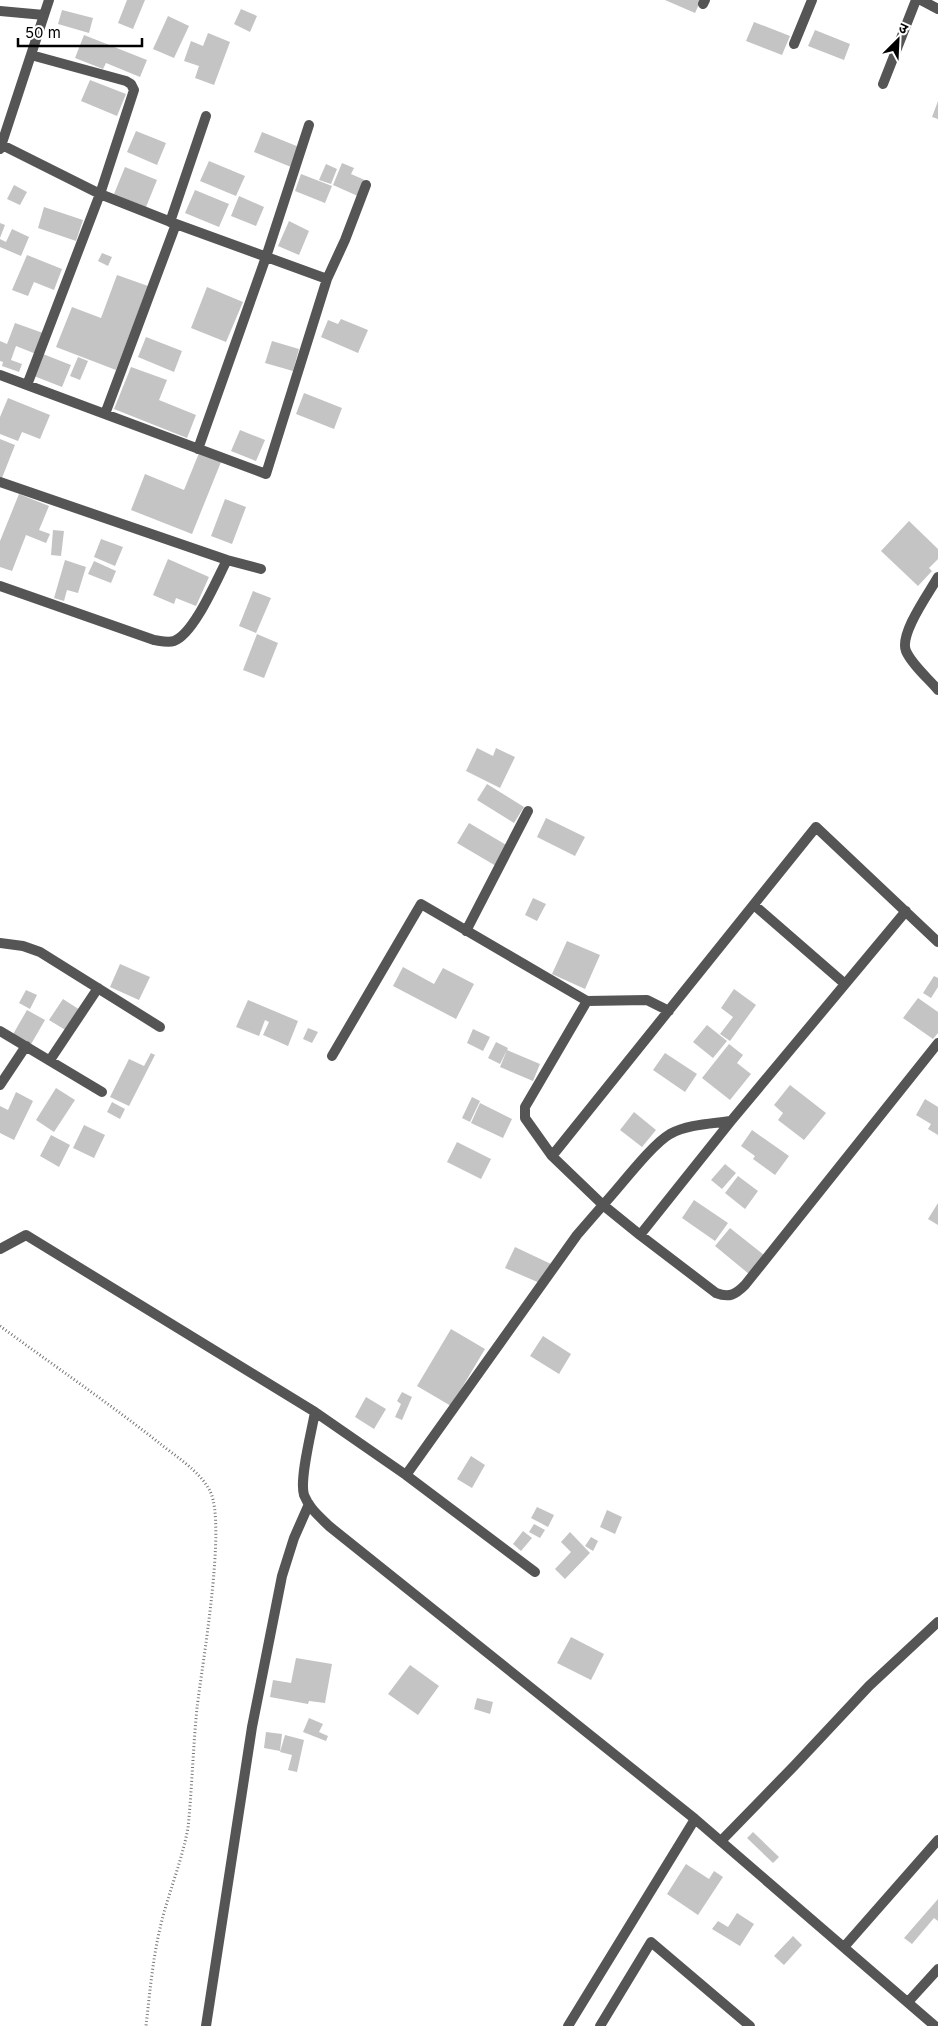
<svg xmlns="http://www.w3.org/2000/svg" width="938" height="2026" viewBox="0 0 938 2026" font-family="Inter,'Noto Sans Devanagari',sans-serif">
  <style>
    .building { fill: #c4c4c4 }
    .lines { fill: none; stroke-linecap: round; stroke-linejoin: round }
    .path { stroke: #777; stroke-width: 3; stroke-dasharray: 1 2.5; stroke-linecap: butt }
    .service { stroke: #555; stroke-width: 10 }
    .minor { stroke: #555; stroke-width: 10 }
  </style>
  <rect width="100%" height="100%" fill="#fff"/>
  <path class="building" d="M127,0H145L133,29L118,23Z
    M665,0H701L695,13Z
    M241,9L257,16L250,32L234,24Z
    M62,10L93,18L89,33L58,24Z
    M168,16L189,26L174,58L153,49Z
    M754,22L790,36L782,55L746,41Z
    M815,30L850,44L844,60L808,46Z
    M208,33L230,42L214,85L195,78L199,66L184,61L191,41L203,46Z
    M84,35L147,60L140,77L106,63L103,69L75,58Z
    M90,80L126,94L117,116L81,101Z
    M938,101V119L932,117Z
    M136,131L166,143L157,165L127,152Z
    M262,132L299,147L291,167L254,152Z
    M209,161L245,176L236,196L200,181Z
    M342,163L354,168L351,174L367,181L360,197L333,185Z
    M326,164L337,169L331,184L319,180Z
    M125,167L157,180L146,207L114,194Z
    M301,174L332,186L325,203L295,191Z
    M14,185L27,192L20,205L7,199Z
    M195,190L229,204L219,227L185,213Z
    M239,196L264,207L256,226L231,216Z
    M44,207L83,220L76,241L38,228Z
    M289,221L309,231L299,255L278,246Z
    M0,223L5,225L0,238Z
    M12,229L29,237L21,256L0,247V239L6,242Z
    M102,253L112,257L108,266L98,261Z
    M27,255L62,269L54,290L34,282L28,296L12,290Z
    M117,275L148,286L116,370L56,347L72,307L101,318Z
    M207,287L243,302L226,342L191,328Z
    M341,319L368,330L358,353L321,337L328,320L338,324Z
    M15,323L43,333L36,354L16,346L11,360L22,364L19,372L2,366L3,362L0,361V341L7,344Z
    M146,337L182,351L174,372L138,357Z
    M272,341L299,349L293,371L265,363Z
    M43,354L71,365L62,387L34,376Z
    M78,357L88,361L80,380L70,376Z
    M131,367L167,380L159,400L196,415L187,438L114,409Z
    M304,393L342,408L334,429L296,414Z
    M8,398L50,415L40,439L22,432L18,441L0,434V417Z
    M240,430L265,440L256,461L231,451Z
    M0,439L15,445L0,483Z
    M199,453L221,462L192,534L131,510L145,474L184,490Z
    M19,494L49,506L39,530L50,534L46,543L26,535L12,571L0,567V541Z
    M225,499L246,507L232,544L211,536Z
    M909,521L938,549V559L929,568L932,571L918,586L881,551Z
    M53,530L64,531L61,556L51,555Z
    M101,539L123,547L115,566L94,557Z
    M168,559L209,577L196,606L176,598L174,604L153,595Z
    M65,560L86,567L78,593L67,590L64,601L54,598Z
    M94,561L116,571L111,583L88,574Z
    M253,591L271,598L256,633L239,626Z
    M257,634L278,643L264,678L243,670Z
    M477,748L493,756L496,748L515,757L500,788L466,771Z
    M487,784L524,807L514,823L477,800Z
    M546,818L585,837L575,856L537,837Z
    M469,823L508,846L496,866L457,843Z
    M533,898L546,904L537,921L525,915Z
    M567,941L600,955L585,989L552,974Z
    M120,964L150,977L139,1000L110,987Z
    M403,967L434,984L443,968L474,984L456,1019L393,986Z
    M934,976L938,978V987L931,998L923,993Z
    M734,989L756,1005L730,1041L720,1034L733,1017L721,1008Z
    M26,990L37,995L30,1009L19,1003Z
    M918,998L938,1012V1033L933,1039L903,1018Z
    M63,999L80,1010L67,1031L49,1020Z
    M248,1000L298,1021L288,1046L263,1035L269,1022L265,1020L259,1036L236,1027Z
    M27,1010L45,1020L30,1046L12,1036Z
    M707,1025L727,1041L713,1058L693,1042Z
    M308,1028L318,1032L312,1043L303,1039Z
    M473,1029L490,1037L483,1051L467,1043Z
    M496,1042L508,1048L500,1064L488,1058Z
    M729,1044L743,1055L737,1063L751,1074L730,1100L702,1078Z
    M507,1050L540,1064L533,1081L500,1067Z
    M151,1053L155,1055L129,1106L110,1097L129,1059L144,1066Z
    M665,1053L697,1074L685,1092L653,1070Z
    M790,1085L826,1113L804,1140L778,1120L783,1113L774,1105Z
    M56,1088L75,1100L54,1132L36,1120Z
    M16,1092L33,1101L14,1140L0,1133V1106L8,1110Z
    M472,1097L480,1101L470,1122L462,1118Z
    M925,1099L938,1107V1135L928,1129L931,1124L916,1115Z
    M112,1102L125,1109L120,1119L107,1112Z
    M480,1103L512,1119L503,1138L471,1123Z
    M634,1112L656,1130L642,1147L620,1130Z
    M84,1125L105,1135L94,1158L73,1148Z
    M752,1130L789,1156L775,1175L753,1159L755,1156L741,1146Z
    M51,1135L70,1145L59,1167L40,1156Z
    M457,1142L491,1159L481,1179L447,1162Z
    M725,1164L736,1173L722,1189L711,1180Z
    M738,1176L758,1191L745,1209L725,1193Z
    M694,1200L728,1223L715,1241L682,1218Z
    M938,1203V1225L928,1219Z
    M730,1228L764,1255L749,1274L715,1246Z
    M515,1247L551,1264L542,1284L505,1268Z
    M451,1329L485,1349L451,1406L417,1386Z
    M543,1336L571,1354L559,1374L530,1356Z
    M402,1392L412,1397L402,1420L395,1417L401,1404L397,1401Z
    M366,1397L386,1409L374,1429L355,1417Z
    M471,1456L485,1465L472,1488L457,1479Z
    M537,1507L554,1515L548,1527L531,1518Z
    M607,1510L622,1517L615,1534L600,1527Z
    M534,1524L545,1530L540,1538L529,1532Z
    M523,1531L532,1538L521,1551L513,1544Z
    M570,1532L590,1553L565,1579L555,1569L571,1552L561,1542Z
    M591,1537L598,1541L593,1551L585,1546Z
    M571,1637L604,1654L591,1680L557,1663Z
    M296,1658L332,1664L325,1703L309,1701L308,1704L270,1697L273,1680L291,1683Z
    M410,1665L439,1686L418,1715L388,1694Z
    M477,1698L493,1702L490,1714L474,1709Z
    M309,1718L323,1724L319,1732L328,1736L326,1741L303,1732Z
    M266,1732L282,1734L280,1751L264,1748Z
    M285,1735L304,1740L297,1772L288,1770L292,1755L280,1752Z
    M753,1832L779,1857L773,1863L747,1838Z
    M686,1864L709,1879L714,1871L723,1877L698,1915L667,1894Z
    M938,1899V1921L934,1918L912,1944L904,1938Z
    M737,1913L754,1924L740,1946L712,1929L718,1921L728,1927Z
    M793,1936L802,1945L784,1965L774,1956Z"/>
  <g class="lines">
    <path class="path" d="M0,1326C53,1365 107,1402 158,1442C175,1456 200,1471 210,1491C227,1524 202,1665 197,1708C193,1748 192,1788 188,1828C182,1860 170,1889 162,1920C153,1955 150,1991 146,2026"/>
    <path class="service" d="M721,1841L794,1766L869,1686L938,1622
      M600,2026L651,1942L750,2026"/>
    <path class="minor" d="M921,0L938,9
      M703,4L705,0
      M0,11L44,15
      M794,44L812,0
      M883,84L916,0
      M0,144L100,194L176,224L327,279
      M0,149L49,0
      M170,222L206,116
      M0,375L27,385L100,194L134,90L131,84L126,81L31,55
      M27,385L266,474L327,279L345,240L366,185
      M105,414L176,224
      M198,449L266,257L309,125
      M0,482L227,560L261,569
      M938,577C929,593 899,634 906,651C912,665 928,678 938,690
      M0,586L154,640C161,641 168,643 174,641C194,634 217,579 227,560
      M754,905L845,984
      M466,931L528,811
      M0,943L23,946L40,952L160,1027
      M0,1031L102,1092
      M332,1056L421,904L587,1001L647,1000L669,1011
      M50,1060L98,988
      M0,1085L26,1046
      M731,1121C711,1124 689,1124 670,1134C651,1145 620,1187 603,1205L640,1235L731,1121L906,911
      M552,1156L525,1118V1107L587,1001
      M640,1235L716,1293C729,1298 735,1295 745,1285L938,1043
      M0,1249L26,1235L315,1412C312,1430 299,1479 304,1495C309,1508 319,1516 329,1526L695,1819L935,2026
      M315,1412L406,1475L535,1572
      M406,1475L577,1235L603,1205L552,1156L816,827L938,942
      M844,1947L938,1840
      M908,2002L938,1969
      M206,2026L252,1727L282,1576L294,1538L309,1504
      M568,2026L695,1819"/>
  </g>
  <g transform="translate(898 40) rotate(24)" stroke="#ffffff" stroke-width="4" paint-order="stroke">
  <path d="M0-4L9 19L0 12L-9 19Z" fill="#000000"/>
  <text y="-8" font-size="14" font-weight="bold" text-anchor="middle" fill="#000000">उ</text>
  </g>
  <path d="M18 38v8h124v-8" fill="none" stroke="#000000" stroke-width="2.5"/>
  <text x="25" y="38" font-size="15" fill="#000000" stroke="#ffffff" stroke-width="4" paint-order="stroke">50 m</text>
</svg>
